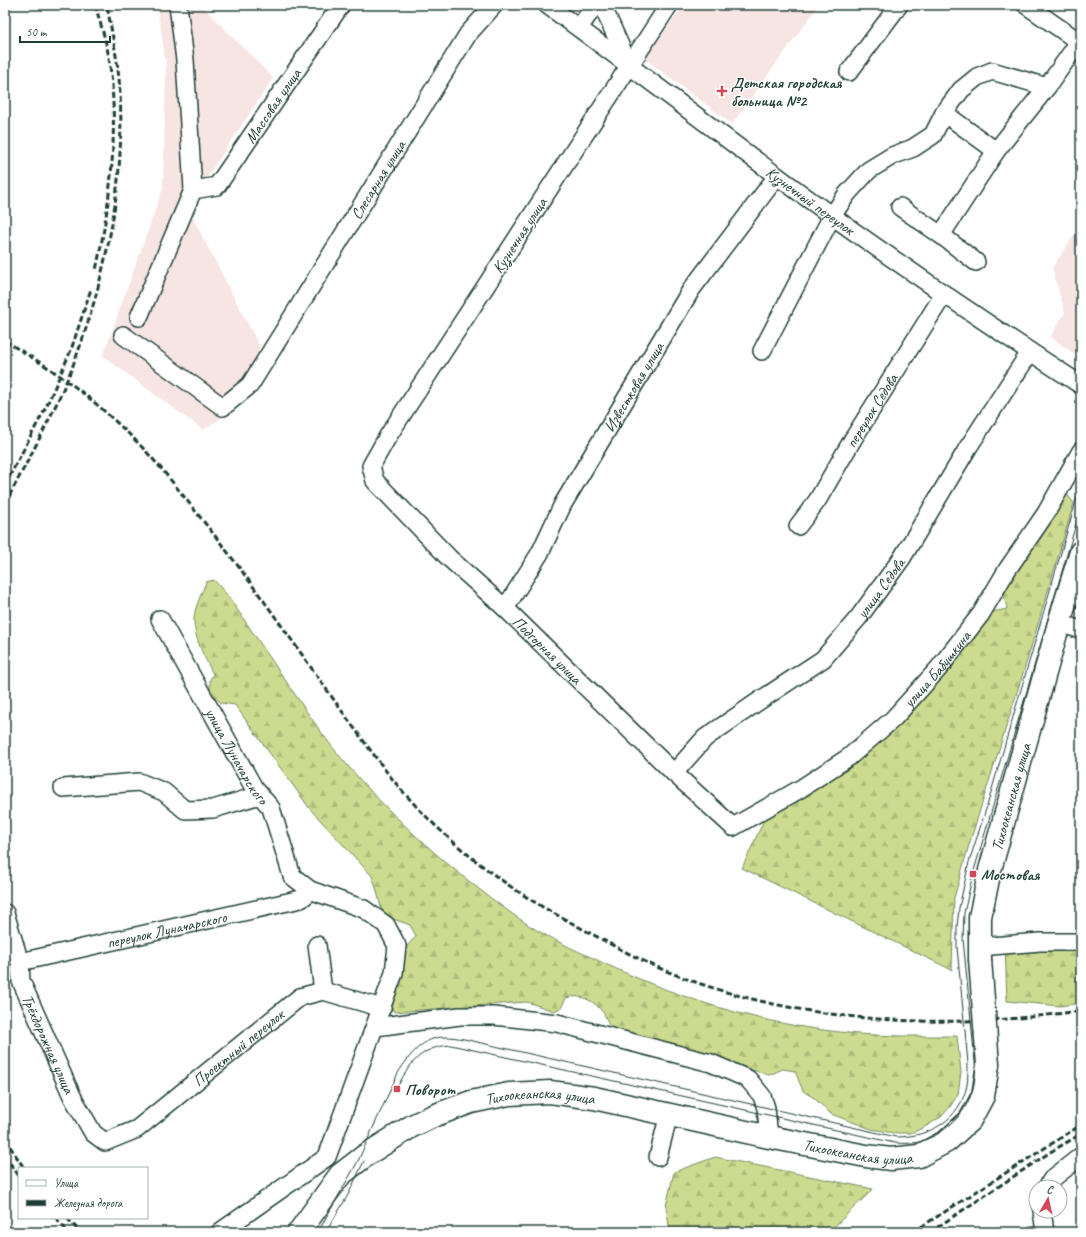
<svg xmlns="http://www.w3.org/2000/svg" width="1086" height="1237" viewBox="0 0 1086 1237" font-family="Caveat,sans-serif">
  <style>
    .built { fill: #f7e5e4 }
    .forest { fill: url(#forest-firs); stroke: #768c62 }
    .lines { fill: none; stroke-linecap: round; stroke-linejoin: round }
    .minor-casing { stroke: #1f3d34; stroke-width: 20 }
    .major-casing { stroke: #1f3d34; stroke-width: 25 }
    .minor { stroke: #fff; stroke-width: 17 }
    .major { stroke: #fff; stroke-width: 22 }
    .tram { stroke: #1f3d34; stroke-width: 1 }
    .rail { stroke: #1f3d34; stroke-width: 3; stroke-dasharray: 6 3; stroke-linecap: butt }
    .major-bridge-casing { stroke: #1f3d34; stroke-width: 25; stroke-linecap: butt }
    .major-bridge { stroke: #fff; stroke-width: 22 }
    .poi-dot { fill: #d1495b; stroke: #fff; stroke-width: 1.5 }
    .labels { text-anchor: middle; stroke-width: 3; stroke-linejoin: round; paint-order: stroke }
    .poi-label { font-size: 16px; font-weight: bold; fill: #1f3d34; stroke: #fff; text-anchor: start }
    .street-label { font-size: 16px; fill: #1f3d34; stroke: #fff }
  </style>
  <defs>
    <pattern id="forest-firs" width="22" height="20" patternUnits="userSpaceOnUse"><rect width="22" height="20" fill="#ccdb8f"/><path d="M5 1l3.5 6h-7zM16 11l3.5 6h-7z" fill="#afbd7c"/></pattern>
  </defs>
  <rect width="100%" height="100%" fill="#fff"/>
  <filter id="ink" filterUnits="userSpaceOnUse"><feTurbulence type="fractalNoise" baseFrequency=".025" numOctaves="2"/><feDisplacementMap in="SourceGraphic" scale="8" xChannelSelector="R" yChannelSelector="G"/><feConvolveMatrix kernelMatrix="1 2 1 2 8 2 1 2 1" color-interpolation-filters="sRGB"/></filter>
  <g filter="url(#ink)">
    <path class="built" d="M157,5H201L273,78L187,207L260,347L236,409L203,430L103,356L163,188L166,64Z
      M684,5H819L732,124L645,59Z
      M1081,225V358L1050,337L1065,313L1052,268Z"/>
    <path class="forest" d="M1066,493L1074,503L1030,651L969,845L954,898L952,970L742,868L765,818L850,763L987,613L1007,609L1002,588Z
      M214,580L228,596C250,628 272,661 294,693C311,718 328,743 348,766C388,812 431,852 479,889C496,902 513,915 530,926C551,939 573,949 595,959C672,996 754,1023 840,1032C879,1037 918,1036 957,1036L961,1072L958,1094L950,1107L941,1117L923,1128L911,1133H894L871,1129L831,1114L814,1098L803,1091L795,1071L783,1069L769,1075L611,1028C606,1022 606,1014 600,1009C592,999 578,994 566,998L561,1008L554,1011L527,1002L394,1012L392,1008L407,946L416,936L410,925L388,917L381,908L377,891L372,876L310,809L235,705L221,703L210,692V680L213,674C205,658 193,637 194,618C195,606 202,593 206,582Z
      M1081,942V1003L1060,1006L1007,1001L1005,944Z
      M715,1157L873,1189L834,1227L827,1232H670L666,1206L674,1172Z"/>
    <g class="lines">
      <g class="minor-casing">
        <g id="minor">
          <path id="s1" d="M547,5C624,61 700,119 777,176C876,249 978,318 1081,385"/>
          <path d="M602,5L628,63"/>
          <path id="s2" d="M669,5L388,436L371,466L375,481L449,558L505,608L674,773L733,827L800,789L849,757L893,719L939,668L981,614L1007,570L1046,513L1081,451"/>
          <path d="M1026,5L1081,43"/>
          <path d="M579,28L595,5"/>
          <path d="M849,72L899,5"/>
          <path d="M944,113L996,151"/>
          <path id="s3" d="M193,190L217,186L341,5"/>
          <path d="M900,207L941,235L976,262"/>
          <path d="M941,235L996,151L1047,87L1079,42"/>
          <path d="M139,317L193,190L185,60L178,5"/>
          <path id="s4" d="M123,335L223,407L250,385L468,34L494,5"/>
          <path d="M762,351L832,216L847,194L869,170L892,156L913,148L933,135L944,113L961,90L977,77L992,71L1047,87"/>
          <path id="s5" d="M798,526L817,501L853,439L944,294"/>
          <path id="s6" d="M505,608L511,599L540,553L563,504L691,290L777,176"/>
          <path id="s7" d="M160,619L254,788L271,808L292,876L310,890L364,909L386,925L397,946L394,973L327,1157L220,1232"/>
          <path d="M1059,623L1081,630"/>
          <path id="s8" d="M674,773L705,738L759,701L823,659L859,617L902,558L969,446L1030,352"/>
          <path d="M63,788L139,782L164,792L185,810L213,809L260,795"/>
          <path id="s9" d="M5,913L20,962L21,981L72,1096L93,1133L105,1142L137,1129L300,997L323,991L382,1008"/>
          <path d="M317,945L323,991"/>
          <path d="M979,947L1040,942H1081"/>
          <path id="s10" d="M20,962L301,899L307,894L310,890"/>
          <path d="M375,1027L460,1016H494L557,1023L711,1063L748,1079L762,1096L766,1108L769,1137"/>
          <path d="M658,1157L669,1114"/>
          <path d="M1047,1187L1052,1179L1081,1156"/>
          <path d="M1042,1211L1045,1232"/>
        </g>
      </g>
      <g class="major-casing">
        <g id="major">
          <path id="s11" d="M980,959V917L990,870L1059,623L1081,552"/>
          <path id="s12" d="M299,1232L340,1175L366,1155L412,1126L433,1116L471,1102L509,1094L550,1092L594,1098L769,1137L866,1156L891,1159L919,1156L947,1141L970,1120L983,1096L988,1065"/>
        </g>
      </g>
      <use href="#minor" class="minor"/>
      <use href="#major" class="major"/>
      <path class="tram" d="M396,1090C409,1064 420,1047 451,1045L895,1143C900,1143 905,1144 911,1143C919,1143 927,1139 934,1136C962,1121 978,1094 975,1062L963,939L964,913L973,874L1081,507
        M318,1232L358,1161L398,1073C409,1056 423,1036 446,1037C452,1037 458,1038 464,1039L896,1137C930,1137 960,1120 967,1085C968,1078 968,1070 968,1063L957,947V927L959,908L969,862L987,806L1081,484
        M326,1232L348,1195L364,1161"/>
      <path class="rail" d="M95,5C100,22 106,40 109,58C119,128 111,201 96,270
        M5,341C30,356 55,371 79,390C96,403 113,419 129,434C155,459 178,489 200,517C264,596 319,682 380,763C422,820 481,870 541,906C553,913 565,919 577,926C609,943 640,961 674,974C777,1015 896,1027 1007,1019C1032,1017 1056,1014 1081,1011
        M5,485L46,407L71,350L91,289
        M5,504C31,454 59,405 78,352C107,270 125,181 120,94C119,64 112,35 107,5
        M5,1139L24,1168
        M5,1156L19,1176
        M56,1218L68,1232
        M67,1218L80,1232
        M913,1232L1081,1125
        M930,1232L1052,1151L1081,1134"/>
      <g class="major-bridge-casing">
        <path id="major-bridge" d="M980,959L988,1065"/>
      </g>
      <use href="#major-bridge" class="major-bridge"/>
    </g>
  </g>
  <g class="poi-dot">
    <path d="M720 85h4v4h4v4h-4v4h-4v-4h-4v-4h4z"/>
    <rect x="969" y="870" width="8" height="8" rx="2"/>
    <rect x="393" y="1085" width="8" height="8" rx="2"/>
  </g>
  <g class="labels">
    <g class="poi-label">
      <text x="731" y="88">Детская городская<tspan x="731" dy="18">больница №2</tspan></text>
      <text x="981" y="880">Мостовая</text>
      <text x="405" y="1095">Поворот</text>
    </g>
    <g class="street-label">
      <text dy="6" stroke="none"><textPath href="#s3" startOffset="122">Массовая улица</textPath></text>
      <text dy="6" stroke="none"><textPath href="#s4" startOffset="400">Слесарная улица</textPath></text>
      <text dy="6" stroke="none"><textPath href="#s1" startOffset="328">Кузнечный переулок</textPath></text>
      <text transform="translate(519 235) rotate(-57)" y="6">Кузнечная улица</text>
      <text dy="6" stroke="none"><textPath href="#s6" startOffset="256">Известковая улица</textPath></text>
      <text dy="6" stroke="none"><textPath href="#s5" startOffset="137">переулок Седова</textPath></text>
      <text dy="6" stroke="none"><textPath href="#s8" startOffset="280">улица Седова</textPath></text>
      <text dy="6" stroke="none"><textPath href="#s2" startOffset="806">Подгорная улица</textPath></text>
      <text dy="6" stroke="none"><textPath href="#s2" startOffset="1323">улица Бабушкина</textPath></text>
      <text dy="6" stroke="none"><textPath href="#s7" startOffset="157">улица Луначарского</textPath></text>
      <text dy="6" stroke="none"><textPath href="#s11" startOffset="166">Тихоокеанская улица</textPath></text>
      <text dy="6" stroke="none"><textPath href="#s10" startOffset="150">переулок Луначарского</textPath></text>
      <text dy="6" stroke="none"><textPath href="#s9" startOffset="139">Трёхдорожная улица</textPath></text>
      <text dy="6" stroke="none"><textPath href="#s9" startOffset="418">Проектный переулок</textPath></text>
      <text dy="6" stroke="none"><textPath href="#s12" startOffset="291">Тихоокеанская улица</textPath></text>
      <text dy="6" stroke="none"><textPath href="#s12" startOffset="615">Тихоокеанская улица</textPath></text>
    </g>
  </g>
  <rect width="1086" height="1237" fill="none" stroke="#fff" stroke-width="20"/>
  <rect x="10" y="10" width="1066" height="1217" fill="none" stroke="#1f3d34" stroke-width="1.5" filter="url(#ink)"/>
  <rect x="18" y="1167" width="130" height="52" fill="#ffffff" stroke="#a5b1ae"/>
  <rect x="26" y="1180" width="20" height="6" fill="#ffffff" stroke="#a5b1ae"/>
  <text x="54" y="1187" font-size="12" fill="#1f3d34">Улица</text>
  <rect x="26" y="1200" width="20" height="6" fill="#1f3d34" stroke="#a5b1ae"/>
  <text x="54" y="1207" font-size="12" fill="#1f3d34">Железная дорога</text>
  <g transform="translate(1048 1199) rotate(9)"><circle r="19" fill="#ffffff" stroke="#a5b1ae"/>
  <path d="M0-3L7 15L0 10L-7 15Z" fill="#d1495b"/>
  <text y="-6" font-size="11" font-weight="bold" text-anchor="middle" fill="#1f3d34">С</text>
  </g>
  <path d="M20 36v6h90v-6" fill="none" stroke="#1f3d34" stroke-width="2"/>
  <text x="26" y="36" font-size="12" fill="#1f3d34" stroke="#ffffff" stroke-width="3" paint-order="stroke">50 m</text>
</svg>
